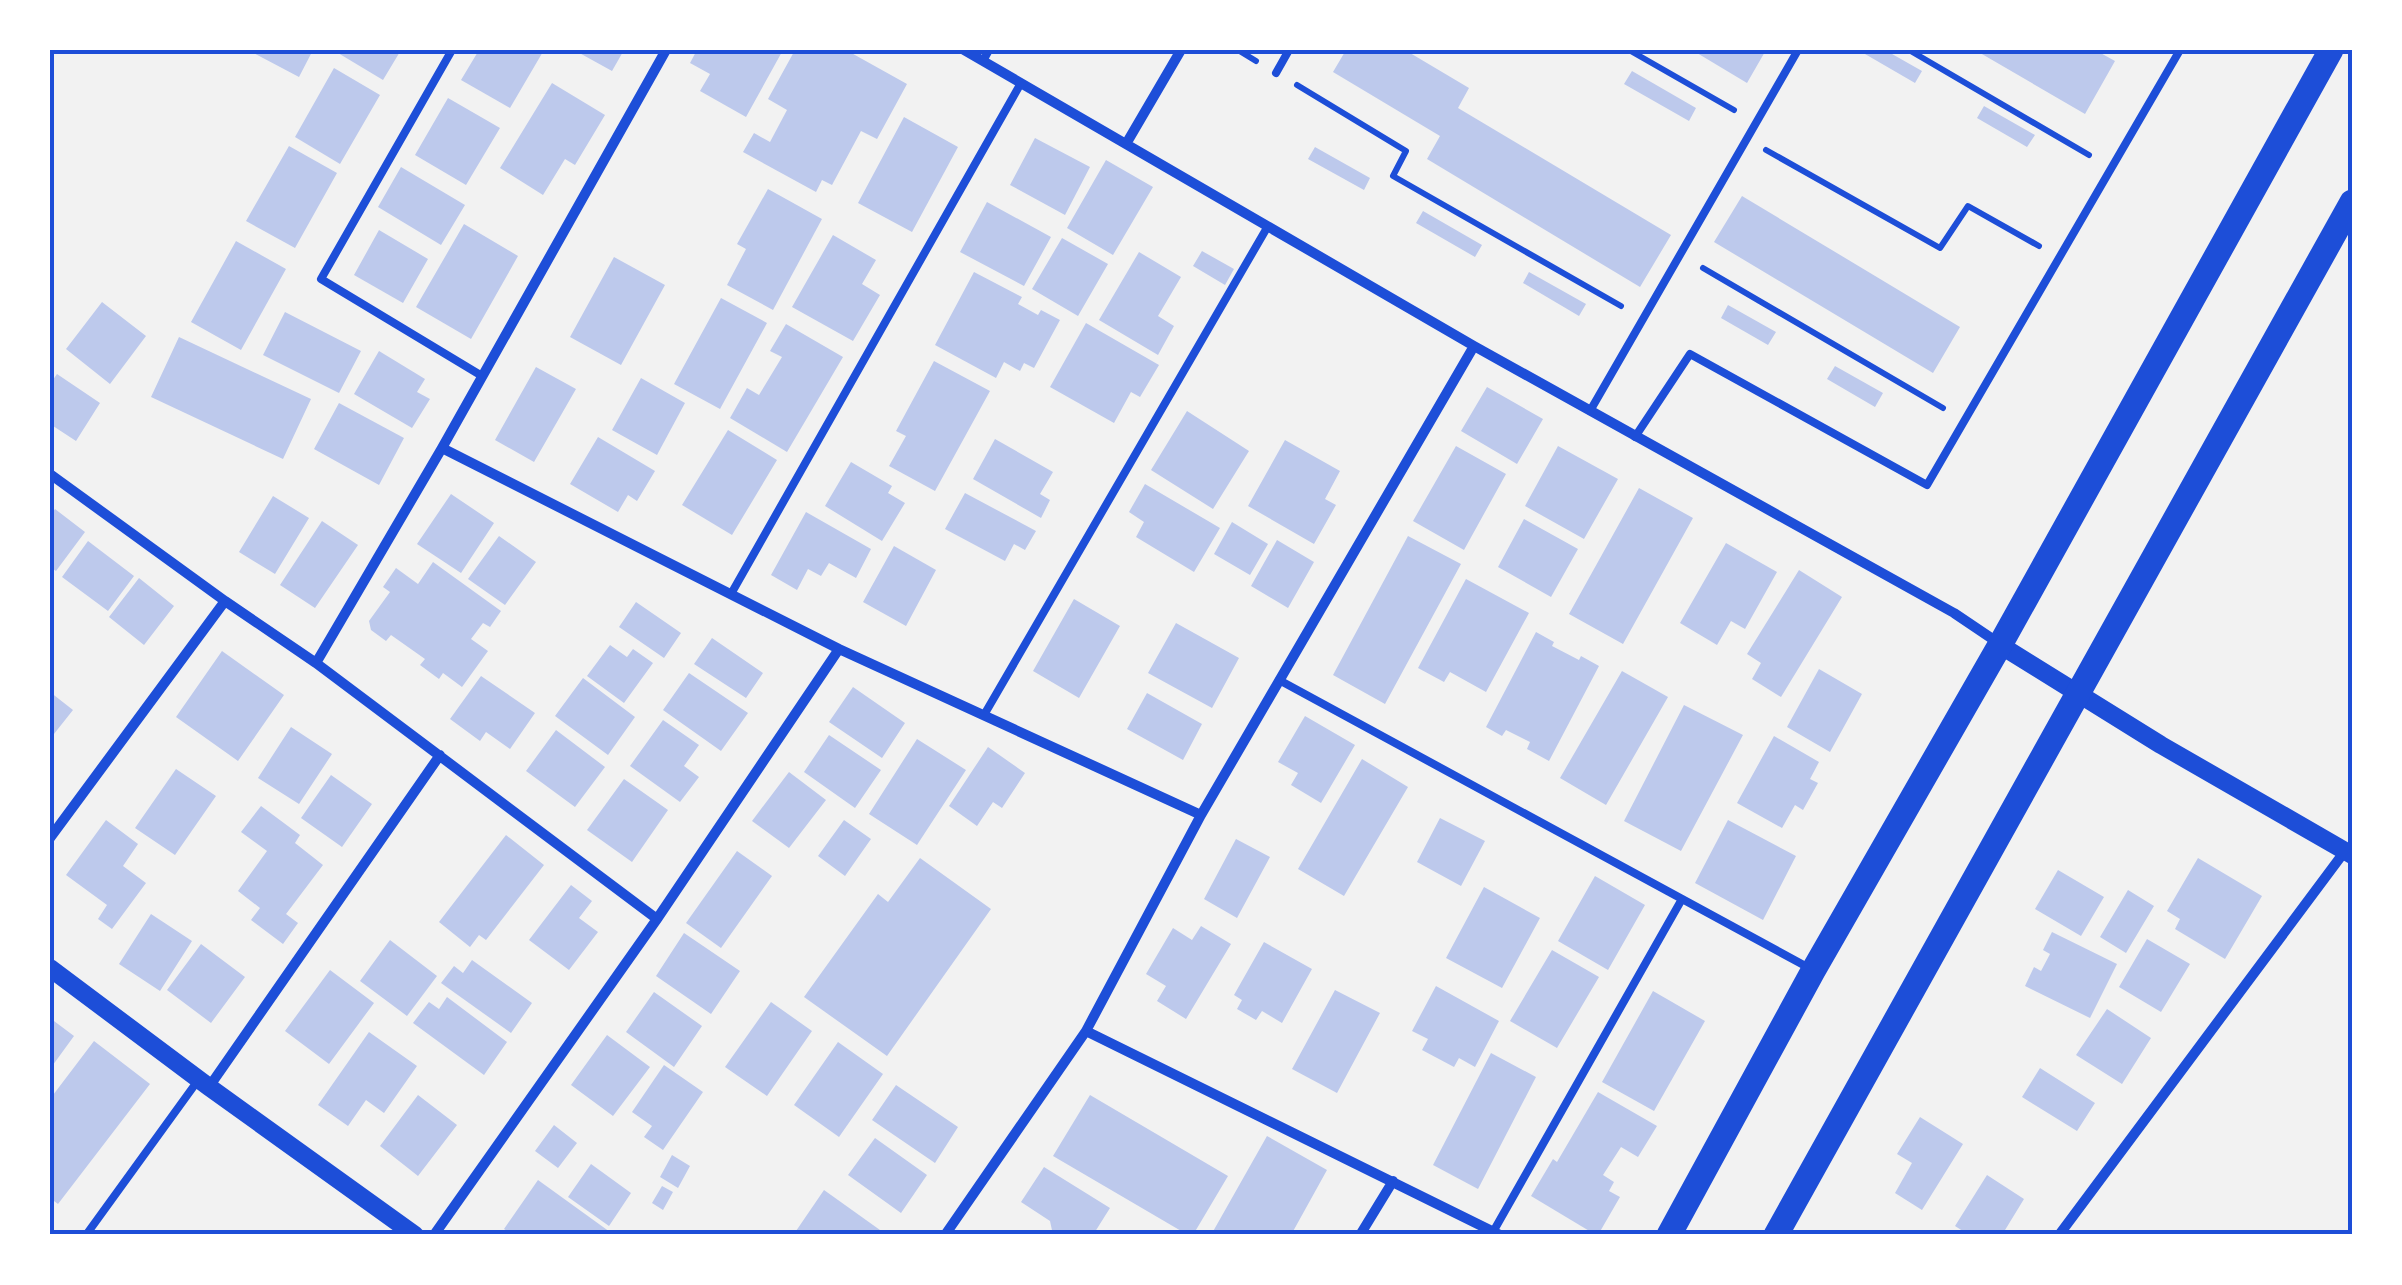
<svg xmlns="http://www.w3.org/2000/svg" width="2402" height="1285" viewBox="0 0 2402 1285" font-family="Cabin,sans-serif">
  <style>
    .building { fill: #bdc9ec }
    .lines { fill: none; stroke-linecap: round; stroke-linejoin: round }
    .path { stroke: #1d4ed8; stroke-width: 6 }
    .service { stroke: #1d4ed8; stroke-width: 8 }
    .minor { stroke: #1d4ed8; stroke-width: 10 }
    .tertiary { stroke: #1d4ed8; stroke-width: 18 }
    .primary { stroke: #1d4ed8; stroke-width: 25 }
    .neatline { fill: none; stroke: #1d4ed8; stroke-width: 4 }
  </style>
  <rect width="100%" height="100%" fill="#f2f2f2"/>
  <path class="building" d="M248,50H313L299,77Z
    M340,50H401L383,80L338,53Z
    M479,50H544L510,108L461,80Z
    M574,50H624L612,71Z
    M697,50H783L746,117L700,91L710,74L690,63Z
    M795,50H846L907,84L877,139L861,131L832,185L822,180L816,192L743,152L754,133L770,142L787,110L768,99Z
    M1346,50H1405L1469,88L1458,108L1671,235L1640,287L1427,159L1440,136L1333,72Z
    M1692,50H1766L1747,83Z
    M1868,50H1885L1922,71L1915,83L1865,54Z
    M1975,50H2095L2115,61L2085,114Z
    M334,68L380,95L340,164L295,137Z
    M1632,71L1696,108L1689,121L1624,84Z
    M552,83L605,115L575,165L565,159L543,195L500,168Z
    M448,98L500,128L466,185L415,155Z
    M1984,106L2035,135L2027,147L1977,118Z
    M904,117L958,147L912,232L858,203Z
    M1035,138L1090,167L1065,215L1010,185Z
    M289,146L337,173L295,248L246,221Z
    M1315,147L1370,178L1364,190L1308,159Z
    M1106,160L1153,187L1113,255L1067,228Z
    M401,167L465,205L441,245L378,207Z
    M768,189L822,219L773,310L727,285L746,249L737,244Z
    M1742,196L1960,327L1933,373L1714,242Z
    M987,202L1051,237L1024,286L960,252Z
    M1423,211L1482,245L1475,257L1416,223Z
    M464,224L518,256L471,339L416,307Z
    M379,230L428,259L403,303L354,275Z
    M833,235L876,260L862,284L880,295L853,341L792,307Z
    M1062,238L1108,264L1078,316L1032,289Z
    M236,241L286,269L241,350L191,322Z
    M1202,251L1234,269L1225,285L1193,266Z
    M1139,252L1181,277L1158,316L1174,326L1158,355L1099,320Z
    M614,257L665,285L621,365L570,337Z
    M974,272L1022,297L1018,304L1038,315L1041,310L1060,320L1034,368L1024,363L1020,371L1004,362L996,378L935,345Z
    M1529,272L1586,304L1579,316L1523,283Z
    M721,298L767,323L720,409L674,384Z
    M102,302L146,336L110,384L66,349Z
    M1728,305L1776,332L1768,345L1721,318Z
    M285,312L361,351L339,393L263,355Z
    M1086,323L1159,365L1140,397L1131,392L1114,423L1050,387Z
    M786,324L843,357L787,452L730,418L747,388L759,395L782,357L770,351Z
    M179,337L311,399L283,459L151,397Z
    M379,351L425,379L417,392L430,399L412,428L354,394Z
    M934,361L990,391L935,491L889,466L906,436L896,431Z
    M1835,366L1883,393L1875,407L1827,379Z
    M536,367L576,389L534,462L495,440Z
    M57,374L100,403L76,441L50,424V384Z
    M641,378L685,403L657,455L612,430Z
    M1487,387L1543,419L1517,464L1461,431Z
    M339,403L404,438L379,485L314,449Z
    M1187,411L1249,451L1213,509L1151,470Z
    M728,430L777,460L732,535L682,505Z
    M598,437L655,471L637,501L628,495L618,512L570,484Z
    M995,439L1053,472L1040,494L1050,500L1041,518L973,479Z
    M1285,440L1340,471L1325,499L1336,505L1314,544L1248,506Z
    M1456,446L1506,474L1464,550L1413,521Z
    M1558,446L1618,479L1584,539L1525,506Z
    M851,462L892,486L888,493L905,503L882,541L825,506Z
    M1145,484L1220,528L1194,572L1136,537L1144,522L1129,512Z
    M1639,488L1693,518L1623,644L1569,614Z
    M965,493L1036,531L1025,550L1014,544L1005,561L945,529Z
    M451,494L494,523L461,573L417,544Z
    M273,496L309,518L275,574L239,552Z
    M55,509L85,532L56,571L50,567V516Z
    M806,512L871,549L856,578L829,563L821,576L808,569L797,590L771,575Z
    M1524,519L1578,549L1551,597L1498,567Z
    M322,521L358,545L315,608L280,585Z
    M1232,522L1268,544L1250,575L1214,554Z
    M499,536L536,562L505,605L468,579Z
    M1408,536L1461,564L1385,704L1333,675Z
    M1277,540L1314,562L1288,608L1251,586Z
    M88,541L134,576L108,611L62,577Z
    M1726,543L1777,572L1745,629L1731,621L1717,645L1680,623Z
    M894,546L936,570L906,626L863,602Z
    M433,562L501,611L490,627L483,623L471,639L488,651L462,687L443,673L439,679L420,665L425,659L391,635L386,641L371,630L369,621L390,592L383,587L396,568L418,584Z
    M1799,570L1842,597L1781,697L1752,679L1761,663L1747,654Z
    M139,578L174,606L144,645L109,617Z
    M1466,579L1529,613L1486,692L1450,672L1444,682L1418,668Z
    M1074,599L1120,626L1079,698L1033,671Z
    M636,602L681,633L664,658L619,627Z
    M1176,623L1239,658L1212,708L1148,673Z
    M1536,632L1554,642L1552,646L1579,660L1581,656L1599,666L1549,761L1527,749L1530,742L1506,730L1502,736L1486,727Z
    M712,638L763,673L746,698L694,664Z
    M610,645L627,657L633,649L653,663L624,703L587,676Z
    M222,651L284,695L238,761L176,717Z
    M1819,669L1862,694L1830,752L1787,727Z
    M1622,671L1668,697L1606,805L1560,778Z
    M689,673L748,713L721,751L663,710Z
    M481,676L535,713L510,749L486,732L480,741L450,719Z
    M583,678L635,717L608,755L555,716Z
    M853,687L905,723L882,758L829,722Z
    M50,692L73,710L50,739Z
    M1147,693L1202,724L1183,760L1127,729Z
    M1684,705L1743,735L1681,851L1624,821Z
    M1305,716L1355,745L1321,803L1291,785L1298,773L1278,762Z
    M663,720L699,745L684,766L699,777L680,802L630,766Z
    M291,727L332,754L299,804L258,778Z
    M556,730L605,767L575,807L526,771Z
    M829,735L881,770L855,808L804,772Z
    M1774,736L1819,762L1810,779L1818,783L1803,810L1795,805L1782,828L1737,803Z
    M917,739L966,770L917,845L869,814Z
    M988,747L1025,773L1002,808L993,802L977,826L949,806Z
    M1362,759L1408,787L1344,896L1298,869Z
    M176,769L216,796L175,855L135,828Z
    M789,772L826,800L789,848L752,821Z
    M331,775L372,804L342,847L301,818Z
    M624,779L668,810L632,862L587,830Z
    M261,806L300,835L295,843L323,865L286,914L298,923L283,944L251,920L260,908L238,891L267,851L241,832Z
    M1440,818L1485,841L1461,886L1417,862Z
    M106,820L138,844L123,866L146,883L112,929L98,919L107,905L66,875Z
    M844,820L871,839L845,876L818,856Z
    M1728,820L1796,856L1763,920L1695,883Z
    M506,835L544,865L486,940L479,935L470,947L439,922Z
    M1236,839L1270,857L1237,918L1204,899Z
    M737,851L772,876L721,948L686,923Z
    M920,858L991,909L887,1056L804,997L878,894L888,902Z
    M2198,858L2262,896L2225,959L2175,929L2180,919L2167,911Z
    M2058,870L2104,897L2081,936L2035,909Z
    M1595,876L1645,905L1608,970L1558,941Z
    M571,885L592,901L579,918L598,932L569,970L529,940Z
    M1484,887L1540,918L1502,988L1446,958Z
    M2128,890L2154,906L2126,953L2100,937Z
    M151,914L192,941L160,991L119,964Z
    M1201,926L1231,944L1186,1019L1157,1001L1166,986L1146,974L1173,928L1192,940Z
    M2052,932L2117,964L2090,1018L2025,986L2034,967L2041,971L2050,954L2043,950Z
    M684,933L740,971L711,1014L656,976Z
    M2147,939L2190,964L2161,1012L2119,987Z
    M390,940L437,976L407,1016L360,981Z
    M1264,942L1312,969L1282,1023L1262,1011L1256,1020L1237,1009L1242,1000L1234,995Z
    M201,944L245,977L211,1023L167,990Z
    M1552,950L1599,977L1557,1048L1510,1021Z
    M472,960L532,1003L511,1033L441,983L454,966L463,973Z
    M330,970L374,1003L329,1064L285,1031Z
    M1436,986L1499,1021L1475,1067L1459,1058L1454,1067L1422,1050L1428,1039L1412,1031Z
    M1335,990L1380,1013L1337,1093L1292,1069Z
    M1653,991L1705,1021L1654,1111L1602,1082Z
    M654,992L702,1026L674,1067L626,1032Z
    M447,997L507,1042L484,1075L413,1023L429,1002L439,1009Z
    M771,1002L812,1031L767,1096L725,1067Z
    M2107,1009L2151,1038L2122,1084L2076,1055Z
    M50,1018L74,1036L50,1069Z
    M369,1032L417,1066L384,1113L366,1100L348,1126L318,1105Z
    M607,1035L650,1067L613,1116L571,1085Z
    M94,1041L150,1084L58,1204L50,1198V1099Z
    M838,1042L883,1074L839,1137L794,1105Z
    M1491,1053L1536,1077L1478,1189L1433,1165Z
    M664,1065L703,1092L663,1150L644,1137L652,1126L632,1112Z
    M2040,1068L2095,1103L2077,1131L2022,1097Z
    M896,1085L958,1127L935,1163L872,1120Z
    M1598,1092L1657,1126L1638,1157L1621,1147L1603,1175L1614,1182L1609,1191L1620,1197L1598,1235H1596L1531,1196L1553,1159L1557,1162Z
    M418,1095L457,1125L418,1176L380,1146Z
    M1090,1095L1228,1176L1193,1235H1188L1053,1156Z
    M1920,1117L1963,1144L1922,1210L1895,1193L1912,1163L1897,1154Z
    M554,1125L577,1143L558,1168L535,1151Z
    M1267,1136L1327,1170L1291,1235H1211Z
    M875,1138L927,1175L901,1213L848,1175Z
    M672,1155L690,1166L678,1188L660,1177Z
    M591,1164L631,1193L609,1226L568,1197Z
    M1044,1167L1110,1208L1093,1235H1053L1050,1221L1021,1202Z
    M1987,1175L2024,1199L2002,1235H1969L1955,1226Z
    M538,1180L610,1232L608,1235H513L504,1229Z
    M662,1186L673,1192L663,1210L652,1203Z
    M824,1190L880,1230L876,1235H802L796,1231Z"/>
  <g class="lines">
    <path class="path" d="M1238,50L1256,61
      M1629,50L1734,110
      M1909,50L2089,155
      M1297,85L1406,151L1393,176L1621,306
      M1766,150L1940,248L1968,206L2039,246
      M1703,268L1943,408"/>
    <path class="service" d="M452,50L321,279L482,376
      M983,61L989,50
      M1276,73L1289,50
      M1590,411L1798,50
      M1635,437L1690,354L1927,485L2180,50
      M731,594L1021,83
      M1279,680L1811,969
      M984,715L1268,226
      M1493,1232L1682,899
      M86,1235L199,1079"/>
    <path class="minor" d="M964,50L1474,346L1954,613L2000,644
      M1126,144L1181,50
      M442,448L839,649L1201,815
      M50,474L225,601L316,663L657,919
      M316,663L442,448L666,50
      M50,838L225,601
      M1086,1031L1500,1235
      M209,1087L440,755
      M434,1235L657,919L839,649
      M945,1235L1086,1031L1201,815L1474,346
      M1360,1235L1393,1181
      M2059,1235L2345,851"/>
    <path class="tertiary" d="M2000,645L2161,745L2352,855
      M50,968L209,1087L415,1235"/>
    <path class="primary" d="M1669,1235L1813,971L2000,645L2331,50
      M1776,1235L2352,202"/>
  </g>
  <rect width="2402" height="1285" fill="none" stroke="#ffffff" stroke-width="105"/>
  <rect x="52" y="52" width="2298" height="1180" class="neatline"/>
</svg>
